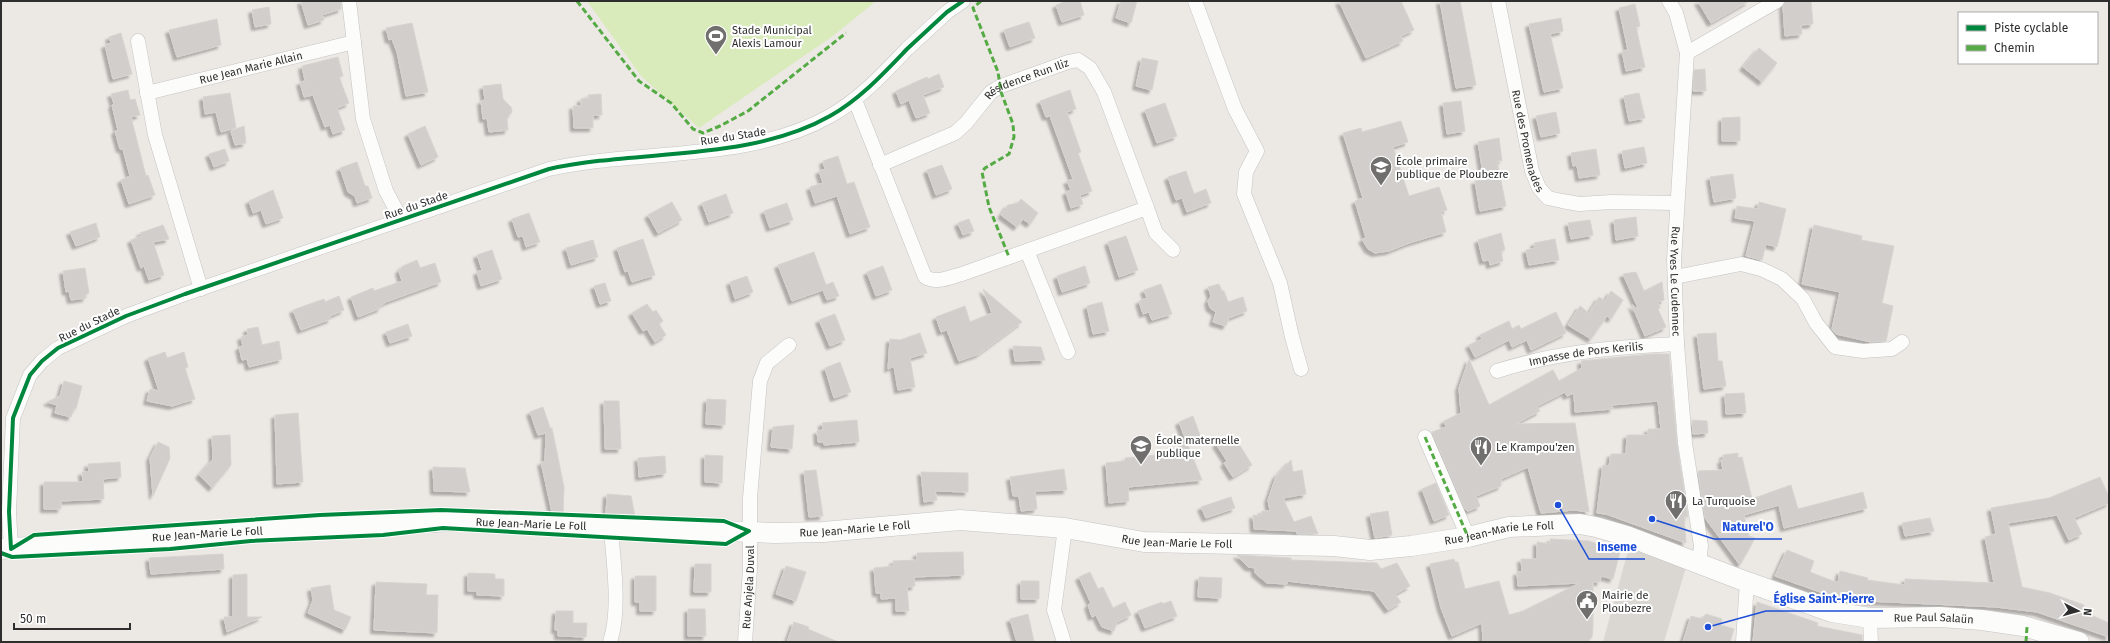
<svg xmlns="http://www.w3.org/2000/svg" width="2110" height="643" viewBox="0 0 2110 643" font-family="'Fira Sans',sans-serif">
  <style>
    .pitch { fill: #d9eabb }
    .plaza { fill: #dad6d2 }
    .building { fill: #d1cecb; stroke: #d7d4d0; filter: url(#shadow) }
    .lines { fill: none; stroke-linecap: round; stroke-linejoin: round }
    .minor-casing { stroke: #c5c4c5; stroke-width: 15 }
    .secondary-casing { stroke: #c5c4c5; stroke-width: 21 }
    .minor { stroke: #fcfcfb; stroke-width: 14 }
    .secondary { stroke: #fcfcfb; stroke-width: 20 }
    .quiet { stroke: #54ab44; stroke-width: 3; stroke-dasharray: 6 3; stroke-linecap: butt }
    .cycleway-casing { stroke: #fff; stroke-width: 6 }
    .cycleway { stroke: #00873e; stroke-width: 4 }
    .labels { text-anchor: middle; stroke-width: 4; stroke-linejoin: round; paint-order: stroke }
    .poi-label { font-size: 11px; fill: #2e2e2e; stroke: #fff; text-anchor: start }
    .street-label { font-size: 11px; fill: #2e2e2e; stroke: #fff }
    .leader { fill: none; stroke: #1d4ed8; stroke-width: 1.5 }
    .callout-dot { fill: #1d4ed8; stroke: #fff; stroke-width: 1.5 }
    .callout-label { font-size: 12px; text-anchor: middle; font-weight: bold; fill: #1d4ed8; stroke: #fff; stroke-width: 4; stroke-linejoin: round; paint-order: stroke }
  </style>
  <defs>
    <filter id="shadow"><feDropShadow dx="-3.5" dy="3.5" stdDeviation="1" flood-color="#0004"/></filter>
  </defs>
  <rect width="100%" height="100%" fill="#ece8e4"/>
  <path class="pitch" d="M587,1H876L833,36L699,128L641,76Z"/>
  <path class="plaza" d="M1629,547L1686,567L1664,642H1603Z"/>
  <path class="building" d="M301,1H341V9L322,15L324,20L308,25Z
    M1067,1H1080L1084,15L1062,22L1056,5Z
    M1121,1H1137L1131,23L1116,18Z
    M1339,1H1401L1414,30L1401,36L1403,41L1366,58Z
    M1440,1H1460L1476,85L1456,88Z
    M1698,1H1749L1711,23Z
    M1785,1H1811L1813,24L1801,25L1802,34L1785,36L1783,6Z
    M1635,4L1640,26L1636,27L1645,67L1626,71L1622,51L1628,50L1619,8Z
    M269,7L271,24L255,27L252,10Z
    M1561,18L1563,31L1550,34L1563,88L1544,92L1529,24Z
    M217,19L221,45L177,57L169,30Z
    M1029,22L1035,38L1010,47L1004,30Z
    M412,23L428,92L406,96L397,52L392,39L389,40L386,28Z
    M121,33L132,74L113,79L105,45L111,43L109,37Z
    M1759,48L1777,63L1762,82L1743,67Z
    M338,57L343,76L339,77L349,103L337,108L345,130L333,134L330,125L325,127L313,95L304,97L300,82L305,81L302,66Z
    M1142,58L1158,61L1152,90L1136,86Z
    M1705,69L1706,91H1693L1694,70Z
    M939,74L944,87L923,95L930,113L916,118L909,100L901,104L896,91L927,77L928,79Z
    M501,84L503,99L511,107L512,112L507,118L508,130L489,132L487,118L483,119L481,101L485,100L483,86Z
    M128,90L130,100L135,99L140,115L131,117L146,176L148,175L155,195L129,204L121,180L130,176L123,149H120L115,131L118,130L112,105L114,104L111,94Z
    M1070,90L1076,109L1067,112L1081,152L1078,153L1092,191L1080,195L1083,204L1071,208L1066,192L1071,190L1067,181L1073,179L1050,116L1046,117L1040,101Z
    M230,93L236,128L221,132L216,112L205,114L203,97Z
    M1639,93L1645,118L1629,121L1624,96Z
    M601,94L602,115H593V128H574L573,106H581V99L589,98L588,95Z
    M1461,101L1465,131L1447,134L1443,103Z
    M1165,103L1177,136L1157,143L1145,110Z
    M1556,112L1560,133L1541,137L1536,116Z
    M1740,117V141H1722V118Z
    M1401,121L1408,142L1393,147L1409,196L1439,187L1447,210L1441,212L1446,232L1409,243L1389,251L1375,253L1368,249L1362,239L1366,238L1355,201L1363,198L1343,133L1361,128L1362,132Z
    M244,126L246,143L235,145L231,131Z
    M425,126L438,157L421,165L408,134Z
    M1499,138L1502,161H1497L1506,206L1480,211L1475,181L1484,180L1478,142Z
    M1644,147L1647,163L1625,168L1622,151Z
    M225,149L229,161L214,167L209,154Z
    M1596,149L1600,175L1579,178L1577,165L1573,166L1571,153Z
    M838,156L847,184L854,182L870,227L850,234L837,196L815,203L810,187L823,183L819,171L825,169L823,161Z
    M357,162L365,186H368L372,198L357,203L355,196L348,192L340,168Z
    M942,165L952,189L936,195L927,170Z
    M1186,171L1194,194L1206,189L1211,203L1187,212L1182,198L1176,200L1168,177Z
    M1733,174L1736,198L1714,202L1710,177Z
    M273,190L283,218L266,224L261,210L253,213L249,201Z
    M726,194L733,213L709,222L702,203Z
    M1021,199L1038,213L1030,224L1023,219L1017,227L1001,215L1008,205L1018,203Z
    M672,202L682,220L658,233L648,215Z
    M1759,202L1786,209L1777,247L1766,244L1762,260L1746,256L1755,221L1735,218L1737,206L1758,209Z
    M787,203L793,220L770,228L764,211Z
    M529,213L540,242L526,247L523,236L518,237L512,219Z
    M1636,217L1638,236L1616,240L1614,220Z
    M969,219L974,231L963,235L958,223Z
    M1590,220L1593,235L1571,239L1568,223Z
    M96,223L100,237L76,246L70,232Z
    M163,225L169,239L153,242L164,275L149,280L144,266L141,268L131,240L142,236L140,233Z
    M1814,225L1862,236L1861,240L1894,246L1882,303L1893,306L1886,341L1871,342L1836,334L1832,329L1840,292L1802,284Z
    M1501,233L1505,250L1501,252L1503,261L1490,265L1489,260L1483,261L1478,240Z
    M1126,236L1138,270L1119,277L1108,242Z
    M643,239L655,275L632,282L628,271L625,272L617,248Z
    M1555,239L1559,260L1529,265L1526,250L1535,248L1534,243Z
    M593,240L598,257L571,265L566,248Z
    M492,250L502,279L481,286L477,272L482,270L477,255Z
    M814,252L826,285L833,282L839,296L827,300L823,290L792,301L778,265Z
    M417,260L420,268L435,263L441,282L386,302L380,306L381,308L358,317L351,297L373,288L374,291L402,281L399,271L403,266Z
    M883,266L892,290L876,296L867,272Z
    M1085,266L1090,283L1062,292L1057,276Z
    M85,268L89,293L86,294V298L71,300L69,291L66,292L63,271Z
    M1636,272L1644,291L1662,282L1664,300L1658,302L1660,308L1658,309L1666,327L1645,336L1632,305L1639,310L1623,274Z
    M747,276L753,292L735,299L730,282Z
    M605,283L611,301L600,304L594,286Z
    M1161,284L1172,314L1152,320L1149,312L1143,314L1139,301L1147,298L1144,290Z
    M1219,284L1222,291H1224L1228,302L1243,297L1247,311L1229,318L1226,326L1213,322L1216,312L1210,308L1208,301L1211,296L1208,287Z
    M983,289L1022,322L979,354L959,361L947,330L941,332L936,317L965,306L970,322L992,313Z
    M1611,291L1623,300L1611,319L1607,316L1591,339L1568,325L1580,306L1589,313L1599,297L1605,301Z
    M339,296L344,310L330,316L331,319L301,330L293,310L324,299L325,302Z
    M1102,302L1109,331L1093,334L1087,306Z
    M647,304L653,312L656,310L663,321L659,324L666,335L655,342L647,329L643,331L632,313Z
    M1556,312L1566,333L1531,350L1527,340L1512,347L1509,340L1475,357L1469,345L1482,339L1480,335L1509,321L1512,329L1519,325L1521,329Z
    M835,314L845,340L830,346L819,320Z
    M408,324L412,336L390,343L386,332Z
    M258,327L262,345L279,341L282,359L249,367L247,359L242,360L239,347L243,346L241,337L248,335L247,329Z
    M920,333L927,353L910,358L915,387L898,390L894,366L888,369L890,339L900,340Z
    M1716,333L1718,361H1722L1726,386L1704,389L1697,334Z
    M1013,346L1041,347L1045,360L1015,361Z
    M165,352L167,358L184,352L188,367L185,368L195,399L172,406L147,401L150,389L159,391L148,358Z
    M1651,354H1669L1677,444L1688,517H1684L1686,543L1606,514L1597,513L1603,465L1609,466L1611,454H1626L1627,435H1648V429H1661L1658,401L1612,405L1613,409L1575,412L1574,393L1567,396L1565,392L1537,406L1540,411L1515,424L1575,423L1589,512L1574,510L1541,513L1528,467L1501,479V486L1476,496L1480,506L1468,511L1465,509L1432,432L1446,427L1444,421L1461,413L1459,388L1469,359L1489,405L1553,370L1559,381L1582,368L1581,361Z
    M840,362L851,392L834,398L825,368Z
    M64,381L82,386L76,409L74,408L71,417L55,413L57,405L47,402L60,396Z
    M1744,393L1746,413L1726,414L1725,394Z
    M707,399L726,400L725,425L706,424Z
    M604,401H619L621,449H605Z
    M543,407L550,428H552L564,487L563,513L552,512L541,462H545L546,433L538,435L530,412Z
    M298,413L303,482L277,484L275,415Z
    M1193,416L1201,438L1187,443L1179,422Z
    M857,420L859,442L824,445V442H818L817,431L823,430L822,423Z
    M1692,420L1707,421L1708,433L1693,434Z
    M794,425L792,449L771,447L773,427Z
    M1232,433L1252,465L1233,477L1224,463L1227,461L1216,444Z
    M230,435L231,465L212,488L199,475L213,459L212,436Z
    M158,442L169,447L170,458L153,496L150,458Z
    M1187,443L1202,480L1128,487L1129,501L1109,503L1106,463L1125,461V458L1176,453L1174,449Z
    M1738,453V458L1742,457L1752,499L1791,485L1798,509L1863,492L1867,508L1784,528L1779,505L1744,515L1749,536L1755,538L1740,565L1705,518L1698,471L1723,470L1721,460H1724L1723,455Z
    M705,455L723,456L722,483L705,482Z
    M665,456L666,473L639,477L638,458Z
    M1291,460L1293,472L1302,470L1306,494L1283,498L1294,522L1311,516L1318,534H1297L1296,531L1254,529L1253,515L1261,516L1262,511H1270L1268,500L1276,476Z
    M120,462L121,477L103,479L104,499L61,501V509H44V482H83L82,472H89L88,464Z
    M433,467L465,468L470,492L434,491Z
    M1064,469L1067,490L1035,491L1037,509L1021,511L1019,496H1013L1010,477Z
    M816,470L823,516L809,517L804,471Z
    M921,472L968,473V492L935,491L937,500L924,502Z
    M2100,477L2109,497V503L2074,518L2082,534L2069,540L2057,515L2008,523L2022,587L2050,593L2084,605L2082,611L2109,623V637L2037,612L1996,607L1867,601L1837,598L1775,576L1787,550L1814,561L1810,572L1838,583L1840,571L1868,578L1867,580L1905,585V579L1994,583L1985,537L1996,534L1991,508L2049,498Z
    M1436,483L1449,515L1434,521L1422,489Z
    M607,494L631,496L635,516L606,515Z
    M1231,497L1235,508L1206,518L1201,507Z
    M1388,511L1392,535L1375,538L1370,514Z
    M1930,518L1934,531L1905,536L1902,523Z
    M1550,539L1589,541L1620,552L1613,579L1601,576L1600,582H1593V628L1592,637L1587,642H1483L1482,623L1452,636L1441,608L1430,564L1454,559L1455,562H1458L1465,589L1499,581L1509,615L1523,611L1580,583L1518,586L1517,572H1522L1521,559H1537V542L1550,544Z
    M963,552L964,575L914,577L915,586L907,587L909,611H896V598L881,599V593H876L874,568L894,566L893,561L917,560V553Z
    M223,554L224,569L151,574L149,558Z
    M1237,555L1291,558V560L1377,563L1381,569L1397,563L1410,586L1395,594L1401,602L1388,610L1374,591L1287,581V584L1267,583L1255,573V568L1248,567Z
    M695,564H711V592H694Z
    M786,566L806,572L796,601L776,594Z
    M1090,572L1098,589L1103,587L1113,608L1125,602L1131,615L1117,622L1114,631L1102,627L1096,615L1092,617L1088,605L1091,603L1079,577Z
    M468,573L495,574V579H504V596L477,595V591H468Z
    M247,574V617H262L227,632L224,617H233V575Z
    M635,576H656V611H640V602H635Z
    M1199,577L1222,578L1221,598L1198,597Z
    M1021,581H1039V599H1021Z
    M376,582L427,584L426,595H438L437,633L374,630Z
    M330,585L334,610L351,617L345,630L308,613L313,600L311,588Z
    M1171,601L1177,616L1145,628L1138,611L1162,602V604Z
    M1757,602L1818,623L1817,626L1862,635V642H1753Z
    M688,609H705L706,636H688Z
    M556,611H573V623H587L586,637L558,636V630H555Z
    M1028,614L1034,642H1017L1010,619Z
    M1706,614L1722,619L1721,625L1734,629L1730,642H1683L1691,616L1702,619Z
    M794,622L809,627L808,629L838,642H787Z"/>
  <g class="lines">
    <g class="minor-casing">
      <g id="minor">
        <path d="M349,1L363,119L386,191L401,219"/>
        <path d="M1195,1L1235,109L1257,151L1246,172L1244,194L1280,283L1292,337L1301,369"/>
        <path id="s1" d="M1498,1L1532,171L1539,188L1548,198L1562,201L1579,204L1612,202L1676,203"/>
        <path id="s2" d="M1669,1L1676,13L1687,53L1674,260L1677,344L1685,443L1701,546L1699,563"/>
        <path d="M138,41L155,135L201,289"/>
        <path d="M1687,53L1777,1"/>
        <path id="s3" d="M147,93L354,42"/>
        <path d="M855,100L925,277C937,284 950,277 962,274L1147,208L1156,233L1173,250"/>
        <path id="s4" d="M880,165L955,133L966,123L991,92L1001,86L1068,62L1078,60L1090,68L1104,92L1147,208"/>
        <path d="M1027,251L1068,352"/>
        <path d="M1675,277L1741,264L1761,269L1782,279L1803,299L1816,323L1835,347L1863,351L1892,349L1902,342"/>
        <path id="s5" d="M1497,371C1557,352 1615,347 1677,344"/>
        <path d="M1425,437L1468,537"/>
        <path d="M11,549L9,512L13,418L30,375L42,361L58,348L126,316L185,294L549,169C639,149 749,162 830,116C860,99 883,74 907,49C920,37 934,24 947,12L963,1"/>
        <path d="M1870,618L1871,642"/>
        <path d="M610,642C621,608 613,562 611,527"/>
        <path id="s6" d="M745,642L750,569V498L760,381L767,363L789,345"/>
        <path d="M1064,642L1054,610L1065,528"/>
        <path d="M1743,642L1747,582"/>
      </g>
    </g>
    <g class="secondary-casing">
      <g id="secondary">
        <path id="s7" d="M1,549L212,533L455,521L775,533L823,532L960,520L1065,528L1144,542L1334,546L1370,550L1411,546L1468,537L1509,527L1580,524L1596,527L1627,536L1747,582L1832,612L1870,618L1940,617L1982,620L2023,626L2079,642"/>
      </g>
    </g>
    <use href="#minor" class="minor"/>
    <use href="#secondary" class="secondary"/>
    <path class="quiet" d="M577,1L639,81L671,103L693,129L703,133L720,126L748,111L846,33
      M981,1L973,8L998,72L1001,92L1013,124L1014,137L1009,154L985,168L982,172L989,207L1009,257
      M1425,437L1468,537
      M2026,642L2027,627"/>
    <g class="cycleway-casing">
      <path id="cycleway" d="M1,553L12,557L170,549L251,541L383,535L443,528L726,544L749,531L724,521L441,510L320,515L34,535L11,549L9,512L13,418L30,375L42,361L58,348L126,316L185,294L549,169C639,149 749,162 830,116C860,99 883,74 907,49C920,37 934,24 947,12L963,1"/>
    </g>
    <use href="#cycleway" class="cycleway"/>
  </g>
  <defs>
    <g id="stadium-pin" transform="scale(1.15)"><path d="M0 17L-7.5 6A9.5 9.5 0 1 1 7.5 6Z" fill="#706f6e" stroke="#fff"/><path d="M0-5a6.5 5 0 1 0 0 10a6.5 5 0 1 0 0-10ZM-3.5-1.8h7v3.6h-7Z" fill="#fff"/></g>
    <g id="school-pin" transform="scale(1.15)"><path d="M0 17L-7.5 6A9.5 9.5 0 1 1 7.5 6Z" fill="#706f6e" stroke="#fff"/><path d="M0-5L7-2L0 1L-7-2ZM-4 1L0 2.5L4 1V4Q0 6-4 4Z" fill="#fff"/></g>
    <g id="restaurant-pin" transform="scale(1.15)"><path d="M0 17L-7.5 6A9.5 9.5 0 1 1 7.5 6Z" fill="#706f6e" stroke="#fff"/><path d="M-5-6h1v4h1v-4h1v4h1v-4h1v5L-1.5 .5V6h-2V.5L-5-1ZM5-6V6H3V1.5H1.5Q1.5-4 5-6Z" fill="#fff"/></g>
    <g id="civic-pin" transform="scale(1.15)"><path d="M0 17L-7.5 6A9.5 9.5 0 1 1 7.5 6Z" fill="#706f6e" stroke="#fff"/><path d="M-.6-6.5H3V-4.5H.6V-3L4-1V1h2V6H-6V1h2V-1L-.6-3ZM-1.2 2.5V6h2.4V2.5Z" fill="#fff"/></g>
  </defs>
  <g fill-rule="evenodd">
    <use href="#stadium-pin" x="716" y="36"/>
    <use href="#school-pin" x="1381" y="167"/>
    <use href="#school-pin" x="1141" y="446"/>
    <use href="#restaurant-pin" x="1481" y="447"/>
    <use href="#restaurant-pin" x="1676" y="501"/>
    <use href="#civic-pin" x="1587" y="601"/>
  </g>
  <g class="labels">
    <g class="poi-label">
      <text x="732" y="34">Stade Municipal<tspan x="732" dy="13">Alexis Lamour</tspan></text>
      <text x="1396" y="165">École primaire<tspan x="1396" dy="13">publique de Ploubezre</tspan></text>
      <text x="1156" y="444">École maternelle<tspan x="1156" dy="13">publique</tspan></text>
      <text x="1496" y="451">Le Krampou'zen</text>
      <text x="1692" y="505">La Turquoise</text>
      <text x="1602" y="599">Mairie de<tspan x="1602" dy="13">Ploubezre</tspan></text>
    </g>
    <g class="street-label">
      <text dy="4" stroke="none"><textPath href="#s3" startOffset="107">Rue Jean Marie Allain</textPath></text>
      <text dy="4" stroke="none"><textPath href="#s4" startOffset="174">Résidence Run Iliz</textPath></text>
      <text transform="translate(733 136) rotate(-9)" y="4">Rue du Stade</text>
      <text dy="4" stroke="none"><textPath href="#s1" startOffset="143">Rue des Promenades</textPath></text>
      <text transform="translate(416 205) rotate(-19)" y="4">Rue du Stade</text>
      <text dy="4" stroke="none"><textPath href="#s2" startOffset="284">Rue Yves Le Cudennec</textPath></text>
      <text transform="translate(89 324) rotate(-26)" y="4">Rue du Stade</text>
      <text dy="4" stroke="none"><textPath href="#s5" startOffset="91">Impasse de Pors Kerilis</textPath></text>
      <text dy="4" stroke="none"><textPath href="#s7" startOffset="531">Rue Jean-Marie Le Foll</textPath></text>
      <text dy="4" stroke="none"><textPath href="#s7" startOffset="855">Rue Jean-Marie Le Foll</textPath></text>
      <text dy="4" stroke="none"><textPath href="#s7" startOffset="1503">Rue Jean-Marie Le Foll</textPath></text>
      <text dy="4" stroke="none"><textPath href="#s7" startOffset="207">Rue Jean-Marie Le Foll</textPath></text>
      <text dy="4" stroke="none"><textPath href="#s7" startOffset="1179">Rue Jean-Marie Le Foll</textPath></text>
      <text dy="4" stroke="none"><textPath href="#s6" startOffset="55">Rue Anjela Duval</textPath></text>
      <text dy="4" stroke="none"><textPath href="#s7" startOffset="1954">Rue Paul Salaün</textPath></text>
    </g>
  </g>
  <path class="leader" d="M1652 519L1714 539H1782M1558 505L1589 559H1645M1708 627L1766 611H1883"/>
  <g class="callout-dot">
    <circle cx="1652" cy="519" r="4"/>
    <circle cx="1558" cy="505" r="4"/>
    <circle cx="1708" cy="627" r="4"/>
  </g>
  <g class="callout-label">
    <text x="1748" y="531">Naturel'O</text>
    <text x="1617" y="551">Inseme</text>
    <text x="1824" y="603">Église Saint-Pierre</text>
  </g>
  <rect width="2110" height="643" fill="none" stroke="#2e2e2e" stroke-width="4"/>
  <rect x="1958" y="12" width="140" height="52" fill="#ffffff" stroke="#ababab"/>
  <rect x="1966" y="25" width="20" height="6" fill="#00873e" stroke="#ababab"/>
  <text x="1994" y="32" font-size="12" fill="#2e2e2e">Piste cyclable</text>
  <rect x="1966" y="45" width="20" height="6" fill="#54ab44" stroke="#ababab"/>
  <text x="1994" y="52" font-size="12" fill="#2e2e2e">Chemin</text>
  <g transform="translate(2078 611) rotate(96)" stroke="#ffffff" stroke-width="3" paint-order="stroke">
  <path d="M0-3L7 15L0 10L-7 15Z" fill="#2e2e2e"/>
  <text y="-6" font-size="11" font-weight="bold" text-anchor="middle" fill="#2e2e2e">N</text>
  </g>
  <path d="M14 623v6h116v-6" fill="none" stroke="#2e2e2e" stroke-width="2"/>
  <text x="20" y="623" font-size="12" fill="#2e2e2e" stroke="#ffffff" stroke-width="3" paint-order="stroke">50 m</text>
</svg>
